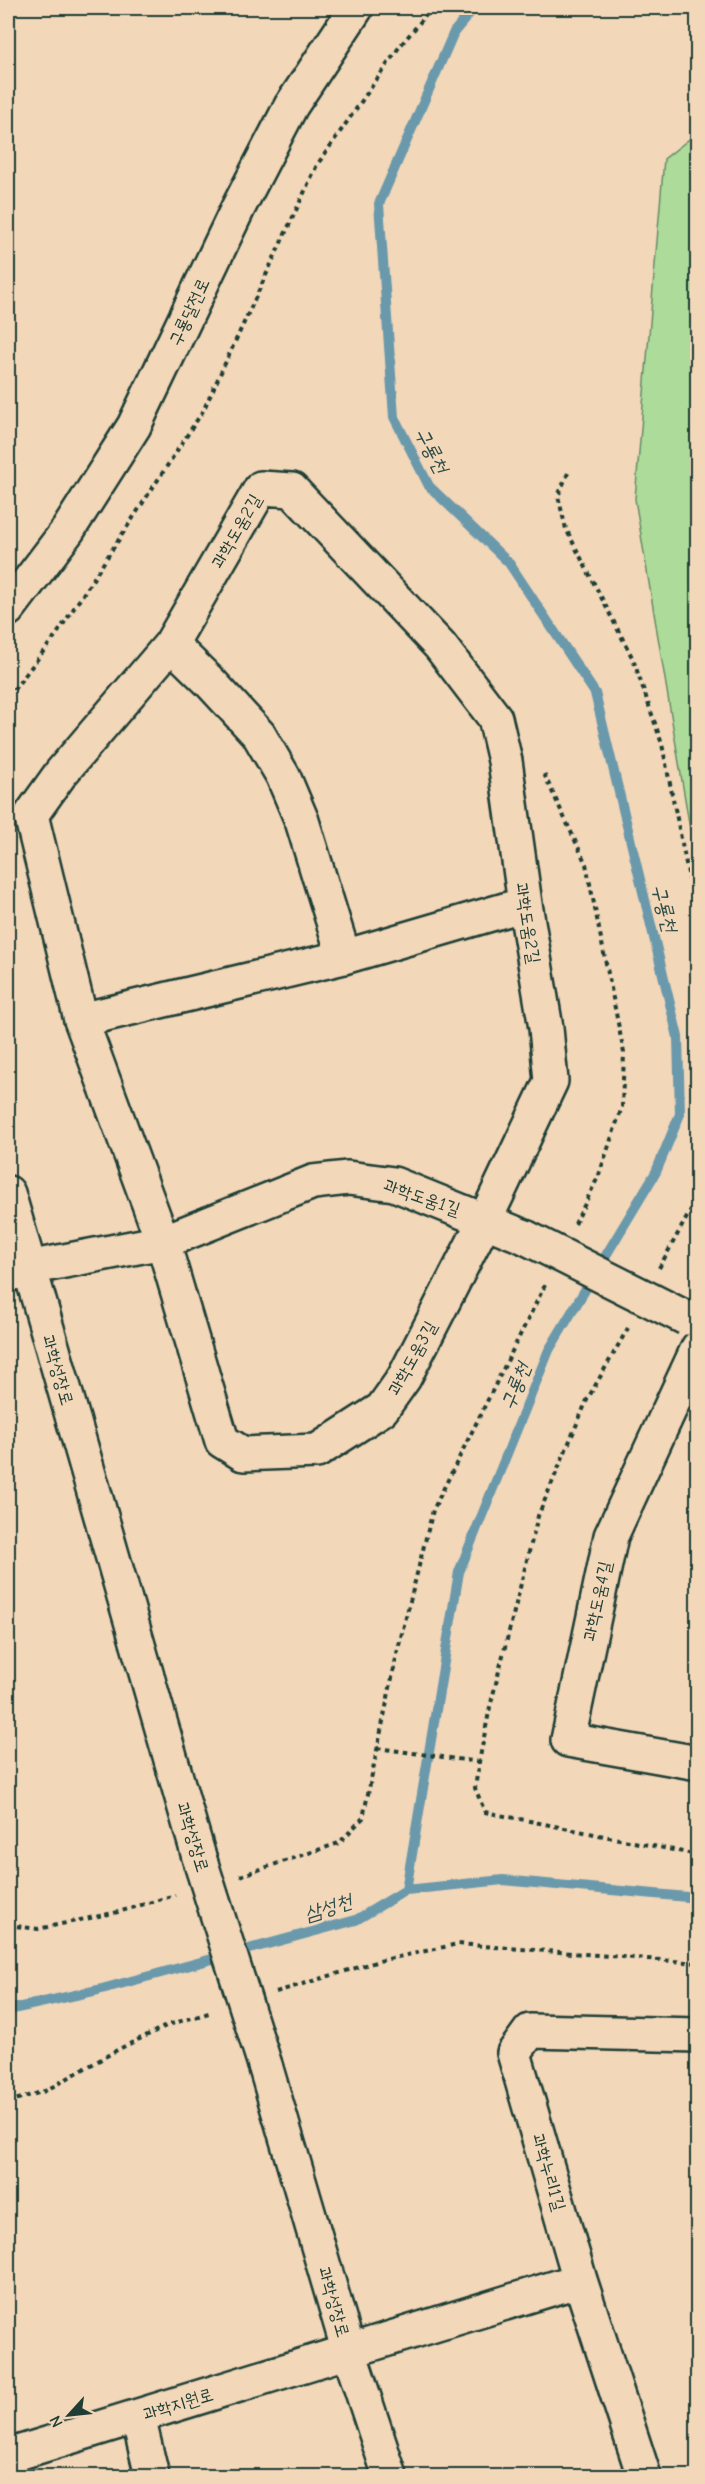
<svg xmlns="http://www.w3.org/2000/svg" width="705" height="2484" viewBox="0 0 705 2484" font-family="'Comic Neue','Poor Story',sans-serif">
  <style>
    .green { fill: #acdb9a; stroke: #668c67; stroke-width: 1.5 }
    .lines { fill: none; stroke-linecap: round; stroke-linejoin: round }
    .stream { stroke: #6a99ac; stroke-width: 10 }
    .minor-casing { stroke: #1f3d34; stroke-width: 38 }
    .path { stroke: #1f3d34; stroke-width: 4; stroke-dasharray: 4.5 4.5; stroke-linecap: butt }
    .minor { stroke: #f2d7b9; stroke-width: 33 }
    .minor-bridge-casing { stroke: #1f3d34; stroke-width: 38; stroke-linecap: butt }
    .minor-bridge { stroke: #f2d7b9; stroke-width: 33 }
    .labels { text-anchor: middle; stroke-width: 5; stroke-linejoin: round; paint-order: stroke }
    .street-label { font-size: 18px; fill: #1f3d34; stroke: #f2d7b9 }
    .water-label { font-size: 20px; font-style: italic; fill: #2c4c48; stroke: #f2d7b9 }
  </style>
  <rect width="100%" height="100%" fill="#f2d7b9"/>
  <filter id="ink" filterUnits="userSpaceOnUse"><feTurbulence type="fractalNoise" baseFrequency=".0167" numOctaves="2"/><feDisplacementMap in="SourceGraphic" scale="12" xChannelSelector="R" yChannelSelector="G"/><feConvolveMatrix kernelMatrix="1 2 1 2 8 2 1 2 1" color-interpolation-filters="sRGB"/></filter>
  <g filter="url(#ink)">
    <path class="green" d="M697,133V871L635,499L664,159Z"/>
    <g class="lines">
      <path class="stream" d="M406,1890L459,1572L549,1350L656,1172L680,1114L678,1037L595,693L509,563L429,486L394,417L379,204L454,32L474,8
        M8,2010L98,1990L356,1920L406,1890L503,1880L698,1898"/>
      <g class="minor-casing">
        <path id="minor" d="M261,488L292,490L440,646L495,718L505,761L525,904L546,1028L551,1081L485,1220L404,1378L382,1409L317,1451L243,1454L222,1441L163,1242L81,1020L31,815L61,773L171,644Z
          M8,609L68,530L134,426L238,208L291,106L356,8
          M171,644L211,683L259,735L283,776L302,821L344,957
          M81,1020L344,957L525,904
          M8,1193L199,1857
          M8,1275L28,1268L163,1242L313,1182L348,1178L394,1184L525,1237
          M698,1348L611,1536L568,1740L698,1763
          M265,2065L349,2352L390,2476
          M138,2417L152,2476
          M8,2456L580,2280
          M644,2476L580,2280L514,2053L530,2031L698,2035"/>
      </g>
      <path class="path" d="M568,473L558,496L566,529L633,659L662,744L698,923
        M8,697L57,634L203,411L317,165L400,46L432,8
        M544,774L586,864L624,1053L622,1107L599,1175L575,1224
        M659,1268L698,1197
        M628,1328L587,1400L538,1516L490,1707L479,1762L475,1788L485,1812L698,1855
        M377,1748L479,1762
        M240,1876L339,1843L363,1818L398,1649L433,1510L545,1285
        M8,1925L38,1929L118,1912L175,1895
        M276,1992L379,1961L458,1944L698,1963
        M8,2102L45,2091L119,2049L168,2025L212,2012"/>
      <use href="#minor" class="minor"/>
      <g class="minor-bridge-casing">
        <path id="minor-bridge" d="M525,1237L686,1318
          M199,1857L265,2065"/>
      </g>
      <use href="#minor-bridge" class="minor-bridge"/>
    </g>
  </g>
  <g class="labels">
    <g class="street-label">
      <text transform="translate(189 312) rotate(-65)" y="6">구룡달전로</text>
      <text transform="translate(236 531) rotate(-60)" y="6">과학도움2길</text>
      <text transform="translate(528 923) rotate(81)" y="6">과학도움2길</text>
      <text transform="translate(422 1197) rotate(19)" y="6">과학도움1길</text>
      <text transform="translate(412 1358) rotate(-61)" y="6">과학도움3길</text>
      <text transform="translate(58 1370) rotate(74)" y="6">과학성장로</text>
      <text transform="translate(597 1601) rotate(-78)" y="6">과학도움4길</text>
      <text transform="translate(193 1837) rotate(73)" y="6">과학성장로</text>
      <text transform="translate(549 2172) rotate(74)" y="6">과학누리1길</text>
      <text transform="translate(334 2302) rotate(74)" y="6">과학성장로</text>
      <text transform="translate(178 2404) rotate(-17)" y="6">과학지원로</text>
    </g>
    <g class="water-label">
      <text transform="translate(432 450) rotate(62)" y="7">구룡천</text>
      <text transform="translate(665 908) rotate(76)" y="7">구룡천</text>
      <text transform="translate(515 1386) rotate(-68)" y="7">구룡천</text>
      <text transform="translate(328 1907) rotate(-17)" y="7">삼성천</text>
    </g>
  </g>
  <rect width="705" height="2484" fill="none" stroke="#f2d7b9" stroke-width="30"/>
  <rect x="15" y="15" width="675" height="2454" fill="none" stroke="#1f3d34" stroke-width="2" filter="url(#ink)"/>
  <g transform="translate(69 2415) rotate(243)" stroke="#f2d7b9" stroke-width="4.5" paint-order="stroke">
  <path d="M0-4.5L10 22L0 15L-10 22Z" fill="#1f3d34"/>
  <text y="-9" font-size="16" font-weight="bold" text-anchor="middle" fill="#1f3d34">N</text>
  </g>
</svg>
